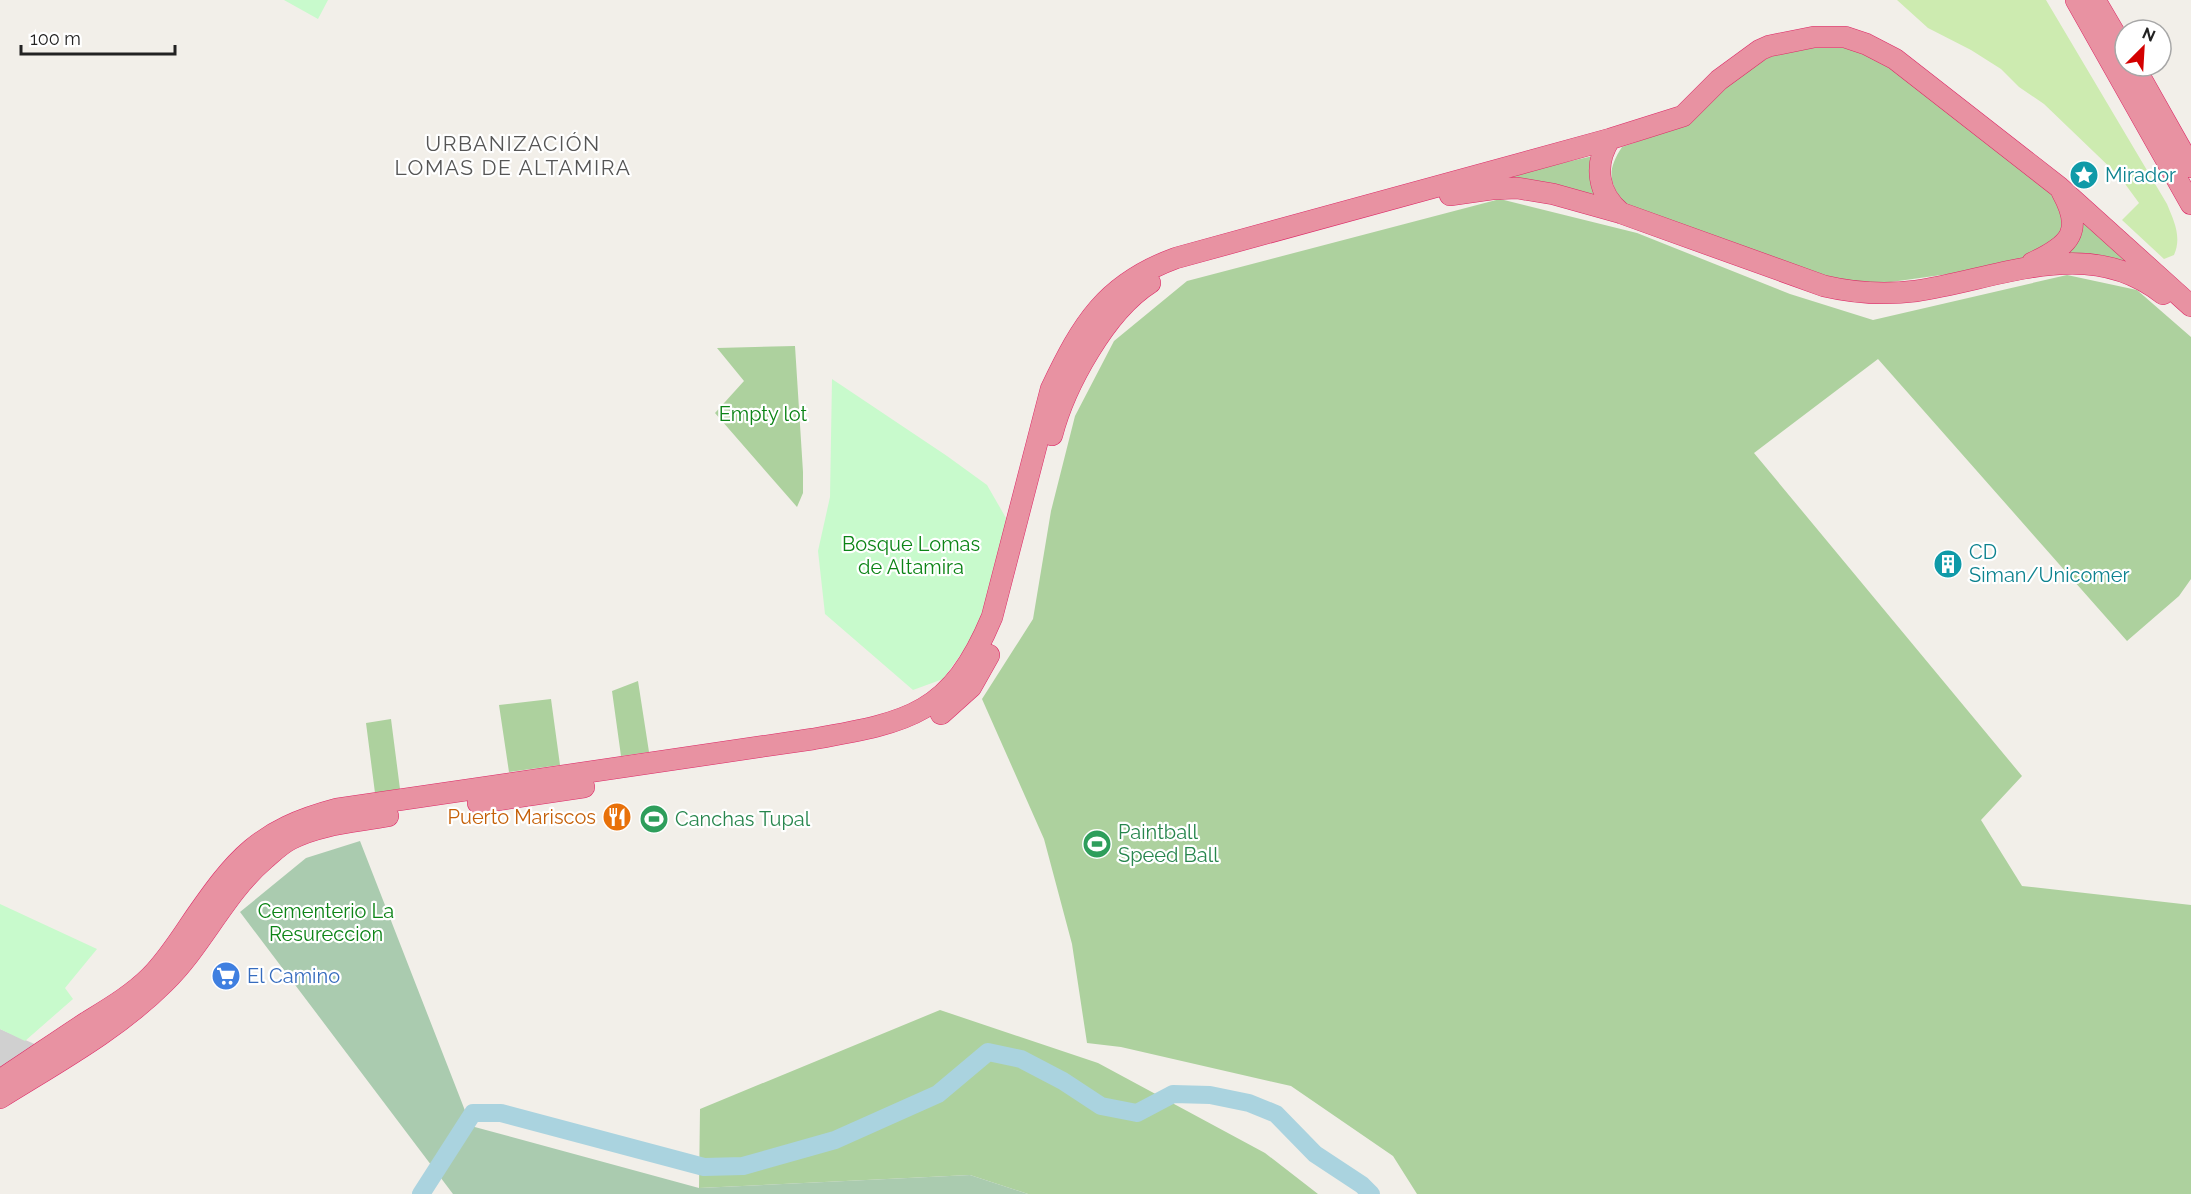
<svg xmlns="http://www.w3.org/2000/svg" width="2191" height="1194" viewBox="0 0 2191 1194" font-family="Raleway,sans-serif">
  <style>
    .religious { fill: #d0d0d0 }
    .grass { fill: #cdebb0 }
    .forest { fill: #add19e }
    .cemetery { fill: #aacbaf }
    .park { fill: #c8facc }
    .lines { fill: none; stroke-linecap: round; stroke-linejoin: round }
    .river { stroke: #aad3df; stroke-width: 18 }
    .highway-casing { stroke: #dc2a67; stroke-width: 22 }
    .highway { stroke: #e892a2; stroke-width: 21 }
    .labels { text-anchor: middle; stroke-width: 4.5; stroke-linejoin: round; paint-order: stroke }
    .culture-label { font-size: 20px; fill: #0d838f; stroke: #fff; text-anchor: start }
    .park-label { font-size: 20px; fill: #0c8416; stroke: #fff }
    .food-label { font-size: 20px; fill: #c56008; stroke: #fff; text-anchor: end }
    .leisure-label { font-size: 20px; fill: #27864d; stroke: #fff; text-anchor: start }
    .shop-label { font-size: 20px; fill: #366cbe; stroke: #fff; text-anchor: start }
    .neighbourhood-label { font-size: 21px; letter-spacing: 1.5px; fill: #555; stroke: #fff }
  </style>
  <rect width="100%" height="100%" fill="#f2efe9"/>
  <path class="religious" d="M0,1029L46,1049L0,1080Z"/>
  <path class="grass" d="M1897,0H2046L2167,204C2174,221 2182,237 2174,255L2164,259L2122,220L2139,203L2120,177L2044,104L2019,87L2001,69L1971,50L1928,28Z"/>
  <path class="forest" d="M1833,44L1880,58L2051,193L2059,208L2063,224L2058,236L2021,259L1970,271L1891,282L1855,284L1826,277L1627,208C1610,184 1605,173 1622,147L1671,130L1703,110L1737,76L1758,63L1783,51Z
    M1593,156L1598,200L1483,181Z
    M1500,199L1637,233L1790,294L1873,320L2067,275L2137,290L2191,337V579L2179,596L2127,641L1878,359L1754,453L2022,776L1981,820L2022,886L2191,905V1194H1417L1393,1156L1291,1086L1121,1047L1087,1043L1072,944L1044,839L982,699L1033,619L1051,511L1075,416L1114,341L1187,281Z
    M2081,215L2142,270L2062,256Z
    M795,346L803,472V493L797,507L715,413L744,381L717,348Z
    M638,681L649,752L621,756L612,691Z
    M551,699L560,765L509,772L499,705Z
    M391,719L400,789L375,793L366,723Z
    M940,1010L1098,1063L1265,1153L1318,1194H1028L970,1175L699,1188L700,1109Z"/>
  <path class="cemetery" d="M360,841L471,1126L699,1188L970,1175L1028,1194H453L240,912L306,858Z"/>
  <path class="park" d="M284,0H328L318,19Z
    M832,379L947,456L987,485L1006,518L1003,569L972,639L943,679L913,690L825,614L818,551L830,497Z
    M0,904L97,949L65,988L73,999L25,1041L0,1029Z"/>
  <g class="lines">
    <path class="river" d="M421,1194L473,1113H501L704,1167L743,1166L835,1140L938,1094L988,1052L1021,1059L1063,1081L1101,1106L1137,1113L1173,1094L1210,1095L1249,1103L1276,1114L1315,1154L1362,1185L1371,1194"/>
    <g class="highway-casing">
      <path id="highway" d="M2076,0L2191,204
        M2095,0L2125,51
        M2134,66L2191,167
        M1610,139C1593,165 1598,194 1621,213
        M1450,195L1492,189L1517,188L1553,194L1621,213L1824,286C1854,293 1885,295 1916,291C1999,279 2088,234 2163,294
        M2032,263C2070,245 2084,232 2062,192
        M1052,435C1065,385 1106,311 1150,283
        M941,714L971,687L989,655
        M478,803L584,787
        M0,1080C29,1061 58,1041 87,1022C108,1009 132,995 150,977C166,961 179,941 191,923C236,858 258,830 337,809L813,739C909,722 951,715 992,617L1051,389C1082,324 1105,284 1176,258L1610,139L1683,116L1719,80L1760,50L1769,46L1814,37H1845L1866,44L1895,59L2059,187L2191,306
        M0,1098C56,1063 117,1030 164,983C203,945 224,894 265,859C273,852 281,844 291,839C320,824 356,822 388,816"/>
    </g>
    <use href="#highway" class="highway"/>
  </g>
  <defs>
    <g id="sight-disc" transform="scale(1.5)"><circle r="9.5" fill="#0f9aa8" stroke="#fff"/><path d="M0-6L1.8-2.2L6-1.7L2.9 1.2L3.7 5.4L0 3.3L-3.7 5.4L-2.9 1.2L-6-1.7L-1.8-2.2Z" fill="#fff"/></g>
    <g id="building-disc" transform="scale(1.5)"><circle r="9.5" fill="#0f9aa8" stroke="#fff"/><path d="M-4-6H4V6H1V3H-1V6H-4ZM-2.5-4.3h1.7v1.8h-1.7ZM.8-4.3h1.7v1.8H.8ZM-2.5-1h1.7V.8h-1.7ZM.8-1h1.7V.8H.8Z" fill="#fff"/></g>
    <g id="restaurant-disc" transform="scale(1.5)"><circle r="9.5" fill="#e8710a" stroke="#fff"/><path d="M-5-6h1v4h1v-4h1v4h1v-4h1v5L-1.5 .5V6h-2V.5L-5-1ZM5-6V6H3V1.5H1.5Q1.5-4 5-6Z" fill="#fff"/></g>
    <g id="stadium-disc" transform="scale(1.5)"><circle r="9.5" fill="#2e9e5b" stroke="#fff"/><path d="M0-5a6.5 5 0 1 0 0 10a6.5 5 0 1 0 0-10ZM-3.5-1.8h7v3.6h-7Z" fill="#fff"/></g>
    <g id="supermarket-disc" transform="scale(1.5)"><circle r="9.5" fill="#3f7fe0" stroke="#fff"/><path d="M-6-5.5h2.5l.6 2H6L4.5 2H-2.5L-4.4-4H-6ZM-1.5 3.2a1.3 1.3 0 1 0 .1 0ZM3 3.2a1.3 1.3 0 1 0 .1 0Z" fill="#fff"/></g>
  </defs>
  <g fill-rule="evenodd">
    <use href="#sight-disc" x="2084" y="175"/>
    <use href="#building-disc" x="1948" y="564"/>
    <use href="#restaurant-disc" x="617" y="817"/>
    <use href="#stadium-disc" x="654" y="819"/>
    <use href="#stadium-disc" x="1097" y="844"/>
    <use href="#supermarket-disc" x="226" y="976"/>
  </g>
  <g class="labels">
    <g class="culture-label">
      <text x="2105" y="182">Mirador</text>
      <text x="1969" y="559">CD<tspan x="1969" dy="23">Siman/Unicomer</tspan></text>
    </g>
    <g class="park-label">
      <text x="763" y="421">Empty lot</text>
      <text x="911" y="551">Bosque Lomas<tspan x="911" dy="23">de Altamira</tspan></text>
      <text x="326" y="918">Cementerio La<tspan x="326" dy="23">Resureccion</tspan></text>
    </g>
    <g class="food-label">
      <text x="596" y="824">Puerto Mariscos</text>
    </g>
    <g class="leisure-label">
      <text x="675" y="826">Canchas Tupal</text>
      <text x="1118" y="839">Paintball<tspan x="1118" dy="23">Speed Ball</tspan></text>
    </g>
    <g class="shop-label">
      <text x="247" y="983">El Camino</text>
    </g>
    <g class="neighbourhood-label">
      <text x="513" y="151">URBANIZACIÓN<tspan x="513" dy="24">LOMAS DE ALTAMIRA</tspan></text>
    </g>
  </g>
  <g transform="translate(2143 48) rotate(24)"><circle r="28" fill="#ffffff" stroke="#a7a7a7" stroke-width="1.5"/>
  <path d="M0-4.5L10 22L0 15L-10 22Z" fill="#d40000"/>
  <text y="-9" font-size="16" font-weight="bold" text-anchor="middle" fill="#222222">N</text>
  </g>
  <path d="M21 45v9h154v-9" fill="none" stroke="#222222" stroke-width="3"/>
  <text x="30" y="45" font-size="18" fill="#222222" stroke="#ffffff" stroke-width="4.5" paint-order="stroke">100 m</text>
</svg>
